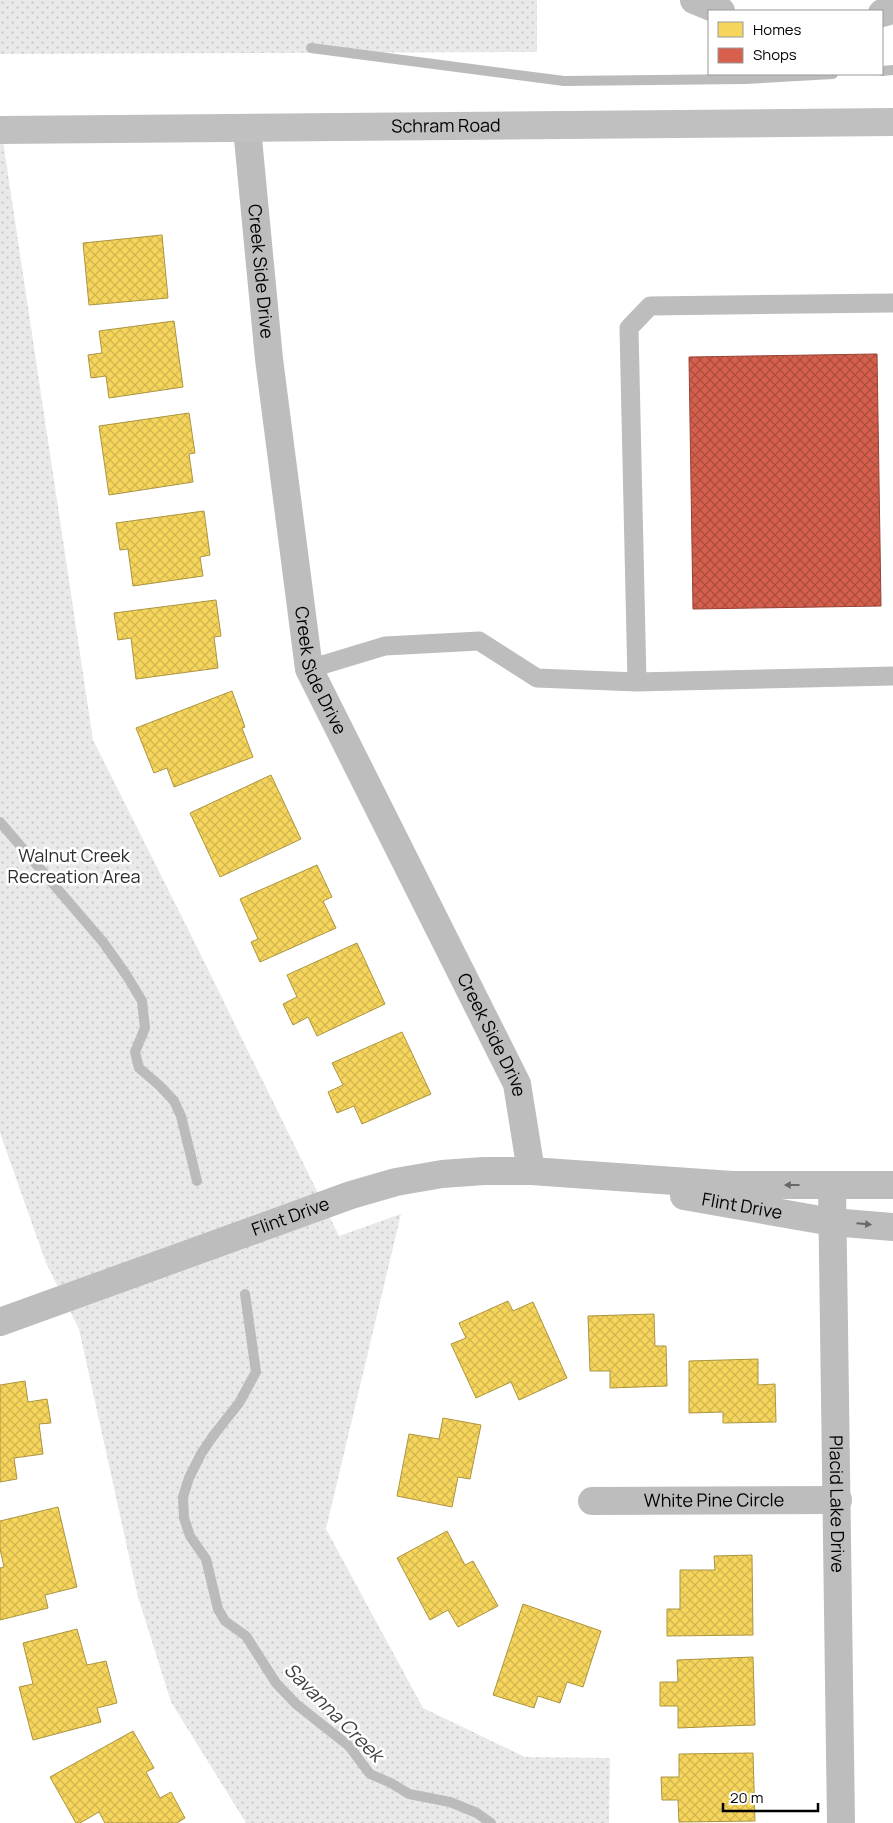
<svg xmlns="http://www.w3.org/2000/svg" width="893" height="1823" viewBox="0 0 893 1823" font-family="Manrope,sans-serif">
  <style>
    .park { fill: url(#park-dots) }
    .homes { fill: url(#homes-cross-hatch); stroke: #ac9540 }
    .shops { fill: url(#shops-cross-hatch); stroke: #964336 }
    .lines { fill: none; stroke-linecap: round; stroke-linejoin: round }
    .stream { stroke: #bbb; stroke-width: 10 }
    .service { stroke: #bdbdbd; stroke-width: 19 }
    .minor { stroke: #bdbdbd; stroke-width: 28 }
    .secondary { stroke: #c0c0c0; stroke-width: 28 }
    .oneway { fill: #686868 }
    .labels { text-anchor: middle; stroke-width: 5; stroke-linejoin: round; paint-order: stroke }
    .street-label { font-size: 18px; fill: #000; stroke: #fff }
    .park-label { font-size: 18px; fill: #2e2e2e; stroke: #fff }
    .water-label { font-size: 19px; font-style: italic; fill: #3f3f3f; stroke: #fff }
  </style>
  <defs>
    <pattern id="park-dots" width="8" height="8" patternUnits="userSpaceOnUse" patternTransform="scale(1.25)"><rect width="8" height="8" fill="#e9e9e9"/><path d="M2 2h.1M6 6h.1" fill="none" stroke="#c6c6c6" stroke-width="1.8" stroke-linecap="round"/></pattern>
    <pattern id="homes-cross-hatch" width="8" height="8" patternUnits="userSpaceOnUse" patternTransform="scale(1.25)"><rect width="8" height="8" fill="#f6d55c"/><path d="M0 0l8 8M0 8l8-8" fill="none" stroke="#d1b54e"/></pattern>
    <pattern id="shops-cross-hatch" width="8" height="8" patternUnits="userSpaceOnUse" patternTransform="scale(1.25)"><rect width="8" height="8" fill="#d6604d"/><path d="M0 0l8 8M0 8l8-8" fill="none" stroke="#ab4d3e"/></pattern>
  </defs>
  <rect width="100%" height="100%" fill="#fff"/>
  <path class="park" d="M0,0H537V52L0,54Z
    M0,121L93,740L194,941L339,1236L401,1214L326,1529L423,1708L525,1757L610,1758L609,1823H246L171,1702L138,1597L79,1329L46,1263L0,1133Z"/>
  <path class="homes" d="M162,235L168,298L89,305L83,243Z
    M174,321L183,387L109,398L106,376L91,378L88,355L102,353L99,331Z
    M189,413L195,453L189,454L193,482L109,495L99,426Z
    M204,511L210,555L200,557L203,576L133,586L128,549L120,550L116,523Z
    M216,600L221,636L214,637L218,668L136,679L131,638L118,640L114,613Z
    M232,691L245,727L242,728L253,757L174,787L167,768L154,773L136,728Z
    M271,775L301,839L220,877L190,813Z
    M317,865L332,897L323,901L336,928L260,962L251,942L258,939L240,899Z
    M357,943L385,1004L317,1036L308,1017L293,1025L283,1004L297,997L287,975Z
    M402,1032L431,1094L362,1124L354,1106L337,1113L328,1092L343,1085L332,1063Z
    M508,1301L513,1311L533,1302L567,1378L519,1400L511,1382L476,1398L451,1344L466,1338L459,1323Z
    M654,1314L655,1346H666L667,1386L610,1388V1371H590L588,1316Z
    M758,1359V1385L775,1384L776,1422L723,1423V1412L689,1413V1361Z
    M25,1381L28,1402L47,1399L51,1423L39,1424L43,1454L14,1458L17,1479L0,1482V1385Z
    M443,1418L481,1425L470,1479L458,1477L452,1507L397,1496L409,1434L439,1439Z
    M58,1507L77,1587L45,1595L48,1608L0,1620V1568L4,1567L0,1549V1521Z
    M447,1531L465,1565L473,1561L498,1606L458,1627L448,1610L430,1620L397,1558Z
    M752,1555L753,1635L667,1636V1609H680V1570H715L714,1556Z
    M523,1604L601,1631L583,1687L567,1682L560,1703L538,1696L534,1708L493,1695Z
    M77,1629L87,1665L106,1661L117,1703L97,1708L101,1722L33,1740L19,1687L33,1684L23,1643Z
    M753,1657L755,1725L678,1728V1706H660V1682H678L677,1660Z
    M133,1731L154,1768L146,1772L160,1798L171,1792L185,1818L177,1823H105L99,1812L80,1823H76L50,1777Z
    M753,1753L755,1821L679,1822L678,1800H662L661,1777H679V1754Z"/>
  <path class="shops" d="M877,354L881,606L693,609L689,357Z"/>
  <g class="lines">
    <path class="stream" d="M311,48L564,81L746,79L833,74
      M882,71L893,70
      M0,822L103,942L127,976L142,1001L145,1028L135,1052L139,1068L160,1086L174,1101L181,1116L197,1181
      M245,1294L256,1372L239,1403L213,1436L201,1454L189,1478L183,1497L184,1518L190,1536L206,1559L218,1609L225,1621L246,1636L276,1683L296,1704L349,1746L370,1774L391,1783L409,1794L450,1802L477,1813L491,1823"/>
    <path class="service" d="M309,669L385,646L479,641L537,678L637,682L893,676
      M637,682L629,328L650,306L893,303"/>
    <g class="minor">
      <path d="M694,0L721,11"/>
      <path d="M882,13L893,10"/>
      <path id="s1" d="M247,128L269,359L309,669L517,1084L531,1171"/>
      <path id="s2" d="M832,1185L841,1823"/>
      <path id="s3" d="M684,1196L832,1222L893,1227"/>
      <path id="s4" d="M0,1322L351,1195L396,1182L442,1174L484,1171H531L732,1185H893"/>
      <path id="s5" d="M592,1501L838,1500"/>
    </g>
    <path class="secondary" id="s6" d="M0,130L893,122"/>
  </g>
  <defs><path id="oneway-solid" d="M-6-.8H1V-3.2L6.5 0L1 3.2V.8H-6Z" transform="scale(1.25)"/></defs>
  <g class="oneway">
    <use href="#oneway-solid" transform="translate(792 1185) rotate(180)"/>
    <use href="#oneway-solid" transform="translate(864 1224) rotate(5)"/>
  </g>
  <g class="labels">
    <g class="street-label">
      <text dy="6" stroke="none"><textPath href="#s6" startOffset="446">Schram Road</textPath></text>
      <text dy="6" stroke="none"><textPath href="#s1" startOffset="144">Creek Side Drive</textPath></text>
      <text dy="6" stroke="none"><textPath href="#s1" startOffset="549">Creek Side Drive</textPath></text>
      <text dy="6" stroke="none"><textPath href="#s1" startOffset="954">Creek Side Drive</textPath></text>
      <text dy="6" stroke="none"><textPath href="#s3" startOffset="59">Flint Drive</textPath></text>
      <text dy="6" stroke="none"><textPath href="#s4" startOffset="309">Flint Drive</textPath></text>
      <text dy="6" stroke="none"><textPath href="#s5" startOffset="122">White Pine Circle</textPath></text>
      <text dy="6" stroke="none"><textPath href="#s2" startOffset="319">Placid Lake Drive</textPath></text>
    </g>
    <g class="park-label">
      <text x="74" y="862">Walnut Creek<tspan x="74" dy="21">Recreation Area</tspan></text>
    </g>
    <g class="water-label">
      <text transform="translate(334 1712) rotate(45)" y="7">Savanna Creek</text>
    </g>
  </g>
  <rect x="708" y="10" width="175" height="65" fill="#ffffff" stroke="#999999"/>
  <rect x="718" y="22" width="25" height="15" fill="#f6d55c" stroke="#999999"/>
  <text x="753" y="35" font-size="15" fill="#000000">Homes</text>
  <rect x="718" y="48" width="25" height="15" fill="#d6604d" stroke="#999999"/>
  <text x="753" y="60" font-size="15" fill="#000000">Shops</text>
  <path d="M723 1803v8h95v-8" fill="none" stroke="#000000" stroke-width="2.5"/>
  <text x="730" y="1803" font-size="15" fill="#000000" stroke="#ffffff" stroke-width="4" paint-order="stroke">20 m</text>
</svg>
